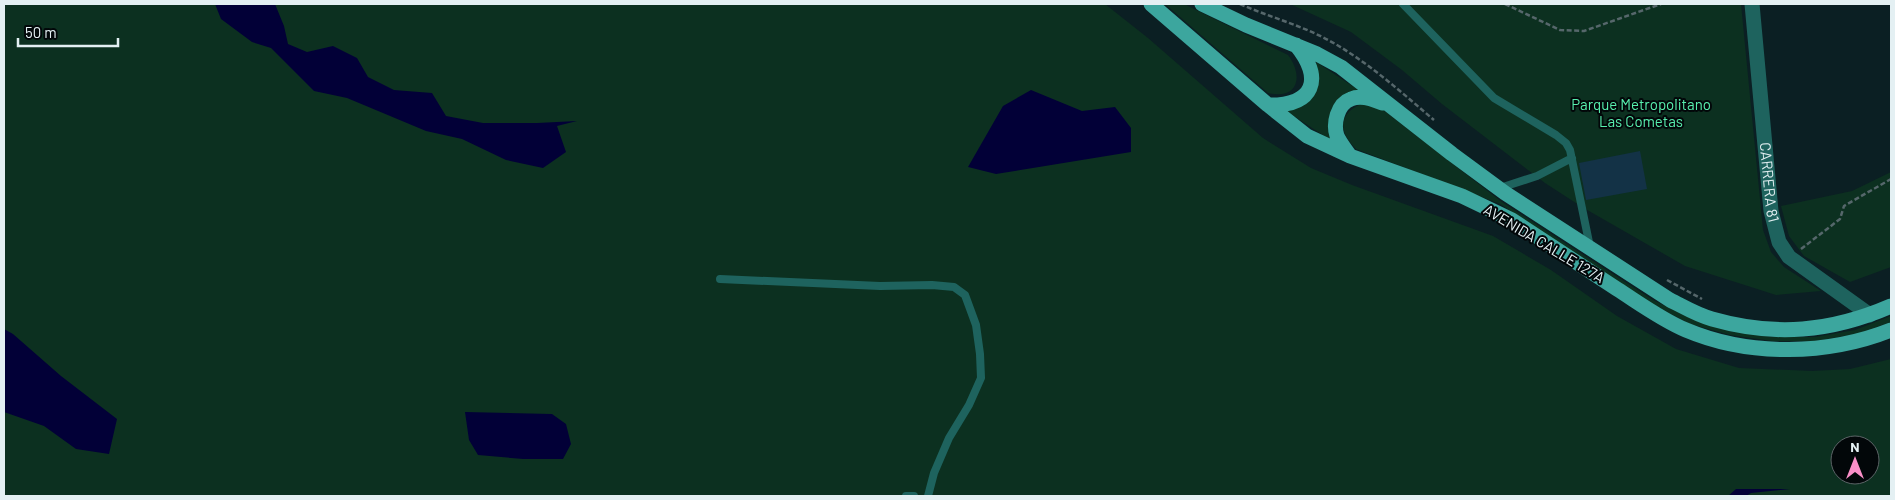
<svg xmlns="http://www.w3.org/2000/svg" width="1895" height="500" viewBox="0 0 1895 500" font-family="Barlow,sans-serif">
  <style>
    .green { fill: #0c3020; fill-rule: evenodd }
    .water { fill: #020037 }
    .building { fill: #133246 }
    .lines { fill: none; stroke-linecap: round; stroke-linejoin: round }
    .path { stroke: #56676b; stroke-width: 2.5; stroke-dasharray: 5 2.5; stroke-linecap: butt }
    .lane { stroke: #1e635e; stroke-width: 8 }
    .street { stroke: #1e635e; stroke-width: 15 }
    .primary { stroke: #3ca69e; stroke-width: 15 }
    .labels { text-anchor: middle; stroke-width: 4; stroke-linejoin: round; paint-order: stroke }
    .park-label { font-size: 15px; fill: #58efae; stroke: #020709 }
    .street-label { font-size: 15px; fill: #e4f0f3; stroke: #020709 }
  </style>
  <rect width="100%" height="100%" fill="#0b1f23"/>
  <path class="green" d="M4,4H1105L1148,38L1263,138L1311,168L1352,185L1493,236L1551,270L1617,316L1676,349L1739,368L1812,371L1850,369L1891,359V496H4ZM1840,445H1870V475H1840Z
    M1165,4H1184L1288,55C1304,76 1298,100 1268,93Z
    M1290,4H1741L1763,230L1771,252L1784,267L1821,291L1776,295L1685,266L1582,207L1545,183L1442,104L1402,70L1351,32Z
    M1316,62L1360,91L1352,93L1332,141L1286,111L1317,71Z
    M1361,104L1382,109L1502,202L1653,300L1692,319L1731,331L1773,337H1815L1855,330L1891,316V322L1857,334L1815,341H1772L1730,335L1690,324L1652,304L1500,204L1356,149C1339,132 1337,115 1361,104Z
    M1891,172V267L1850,282L1804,256L1789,236L1781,206L1852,191Z"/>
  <path class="water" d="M215,4H275L284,26L288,44L307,52L333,46L357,58L368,77L394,90L432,93L446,116L483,123H537L577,121L557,126L566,152L543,168L506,160L462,139L426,131L347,98L314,91L271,48L252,42L221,19Z
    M1031,90L1082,111L1115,107L1131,128V152L996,174L968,167L1003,106Z
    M4,329L13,334L61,376L117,419L109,454L76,449L44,426L4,412Z
    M465,412L552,414L566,424L571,444L563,459H523L478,455L469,440Z
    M1736,489H1790L1751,493L1746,496H1728Z"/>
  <path class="building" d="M1640,151L1647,189L1586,200L1579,163Z"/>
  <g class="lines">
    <path class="path" d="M1240,4C1269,17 1301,25 1330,41C1368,62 1401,92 1434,120
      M1505,4L1560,30L1584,31L1661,4
      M1801,249L1840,219L1844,206L1891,179
      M1667,280L1702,299"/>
    <path class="lane" d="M1403,4L1494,98L1556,135L1566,143L1570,150L1590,247
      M1500,188L1537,176L1572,158
      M720,279L880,286L932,285L954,287L965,295L976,325L980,354L981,378L969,405L949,438L934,473L928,496
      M906,496H914"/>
    <path class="street" id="s1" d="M1752,4L1771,211L1779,242L1789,257L1870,315"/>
    <path class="primary" d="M1151,4L1268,105L1307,136L1350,156L1462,196L1512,220C1547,243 1582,266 1617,289C1639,303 1662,320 1686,330C1750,357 1828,355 1891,330
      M1202,4L1246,25L1317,54L1341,67L1452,154L1505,193L1670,300C1684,307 1697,315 1712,319C1775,337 1831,332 1891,306
      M1268,105C1314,106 1324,79 1296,45
      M1350,156C1346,150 1340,143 1337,136C1333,124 1337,104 1351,99C1360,95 1373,99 1382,103"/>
  </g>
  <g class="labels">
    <g class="park-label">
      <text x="1641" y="110">Parque Metropolitano<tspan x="1641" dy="17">Las Cometas</tspan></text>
    </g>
    <g class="street-label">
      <text dy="5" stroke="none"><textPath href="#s1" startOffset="179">CARRERA 81</textPath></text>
      <text transform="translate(1544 244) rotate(31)" y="5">AVENIDA CALLE 127A</text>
    </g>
  </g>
  <rect width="1895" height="500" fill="none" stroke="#e4f0f3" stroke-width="10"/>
  <g transform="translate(1855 460)"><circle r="24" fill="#020709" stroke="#5c6467"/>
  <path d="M0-4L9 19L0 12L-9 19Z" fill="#fa8fc8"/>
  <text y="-8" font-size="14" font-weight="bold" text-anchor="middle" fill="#e4f0f3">N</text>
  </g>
  <path d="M18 38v8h100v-8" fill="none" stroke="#e4f0f3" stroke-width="2.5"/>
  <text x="25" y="38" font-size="15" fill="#e4f0f3" stroke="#020709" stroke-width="4" paint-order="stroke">50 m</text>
</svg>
